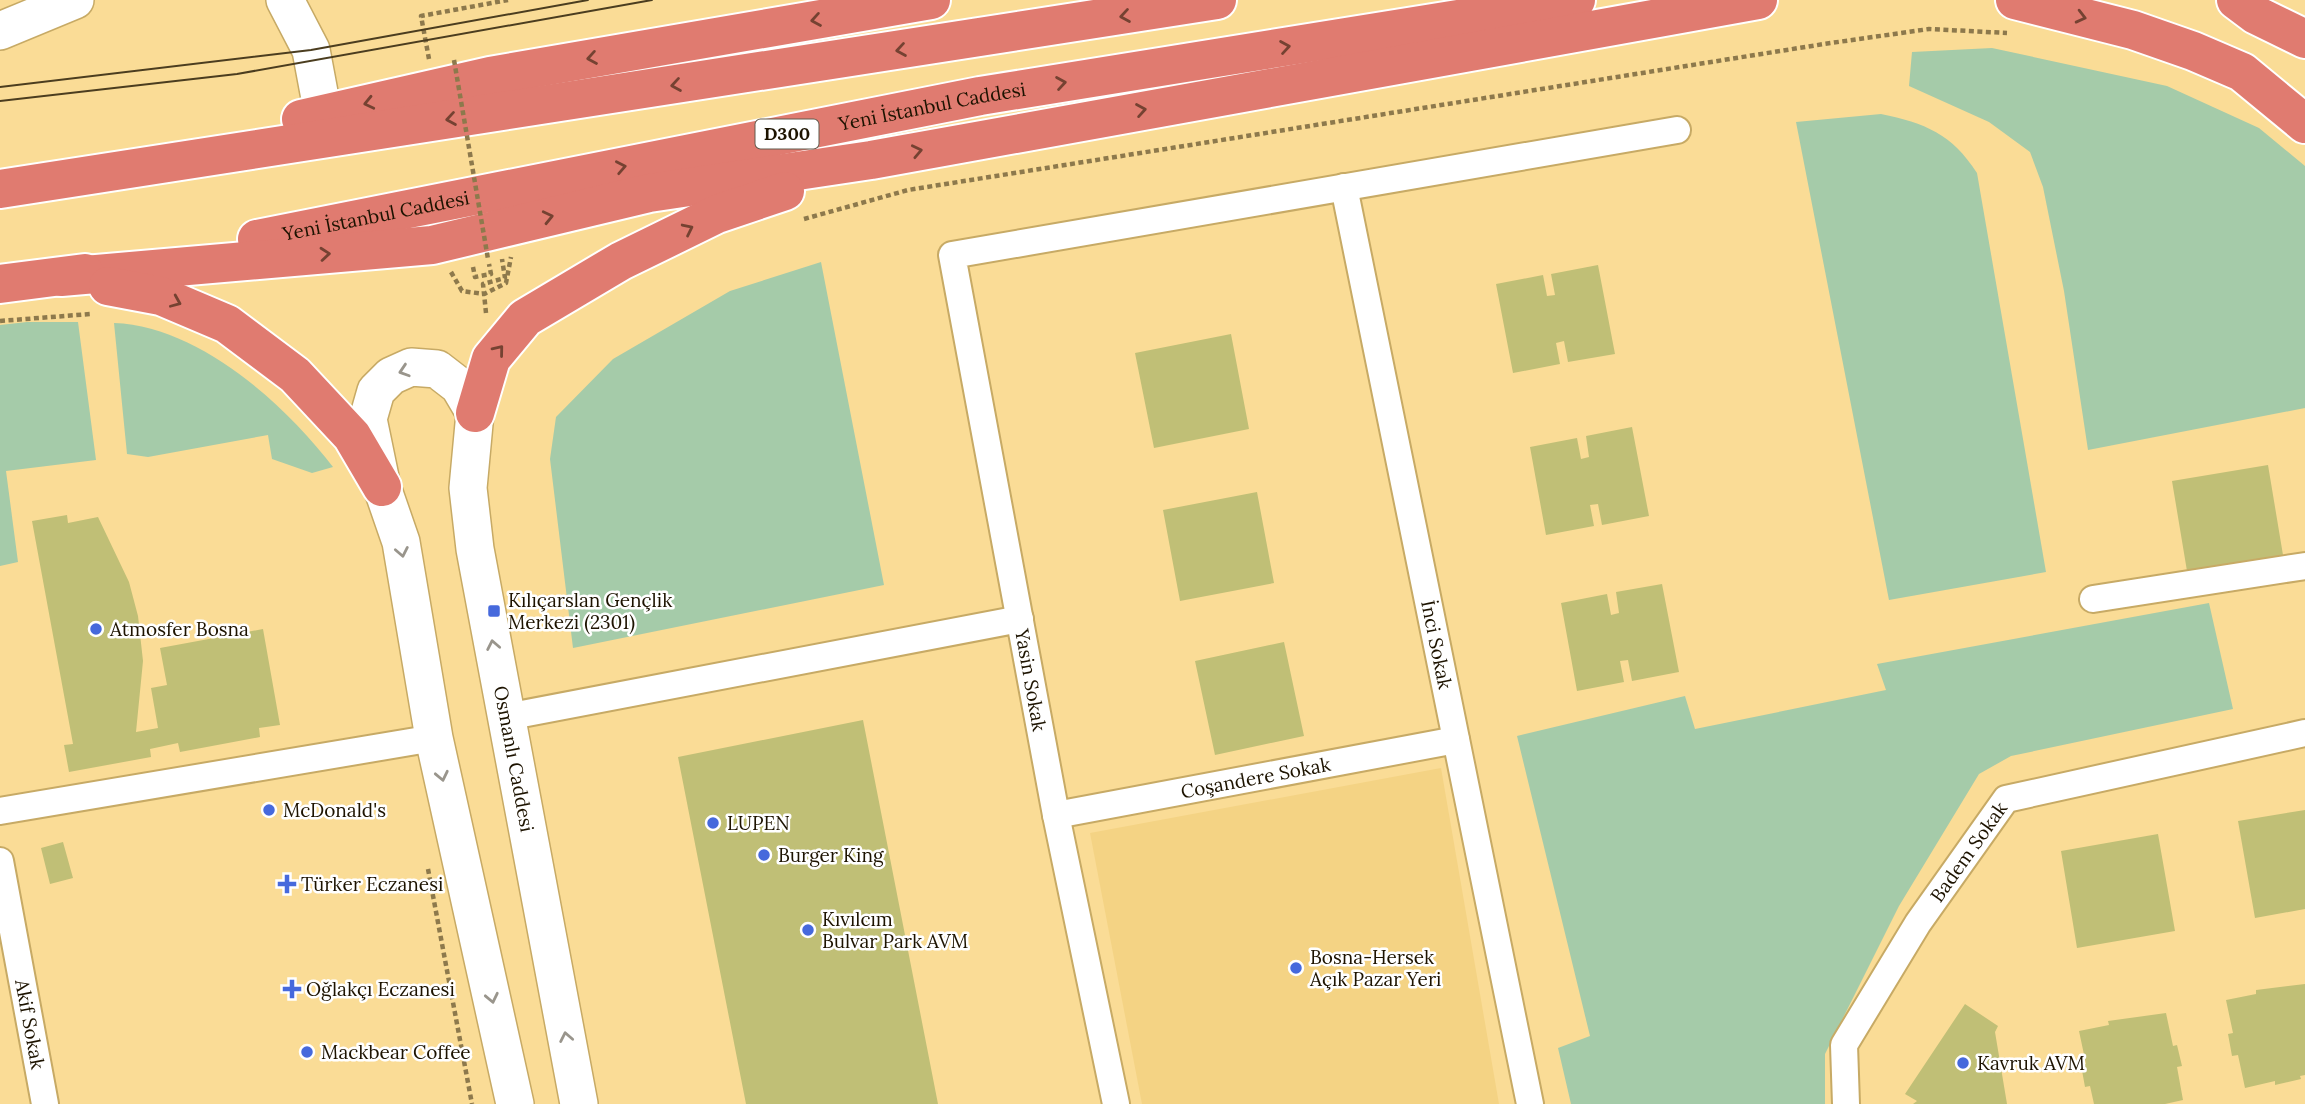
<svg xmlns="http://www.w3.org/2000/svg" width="2305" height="1104" viewBox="0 0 2305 1104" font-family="Lora,serif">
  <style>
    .built { fill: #f4d384 }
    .green { fill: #a5cba9 }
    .building { fill: #c0bf76 }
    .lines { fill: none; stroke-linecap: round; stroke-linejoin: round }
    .street-casing { stroke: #c7aa65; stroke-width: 30 }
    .secondary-casing { stroke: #c7aa65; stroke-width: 40 }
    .highway-casing { stroke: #fff; stroke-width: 42 }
    .path { stroke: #8d794c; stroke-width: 4.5; stroke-dasharray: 5 3.5; stroke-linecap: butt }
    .street { stroke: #fff; stroke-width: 26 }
    .secondary { stroke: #fff; stroke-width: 37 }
    .highway { stroke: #e07b70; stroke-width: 38 }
    .tram { stroke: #4b3d1f; stroke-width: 2 }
    .path-bridge { stroke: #8d794c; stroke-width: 4.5; stroke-dasharray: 5 3.5; stroke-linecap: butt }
    .oneway { stroke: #754232 }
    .oneway2 { stroke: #99958c }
    .poi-dot { fill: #4669dc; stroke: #fff; stroke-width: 2.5 }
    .labels { text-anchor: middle; stroke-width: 5; stroke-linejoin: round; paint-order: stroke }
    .shield { fill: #fff; stroke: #615a4c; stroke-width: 2 }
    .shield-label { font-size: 18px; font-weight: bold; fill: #1d1300 }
    .street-label { font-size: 19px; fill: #1d1300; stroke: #fff }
    .poi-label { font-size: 19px; fill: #1d1300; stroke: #fff; text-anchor: start }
  </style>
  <rect width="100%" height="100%" fill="#fadc96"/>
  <path class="built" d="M1441,768L1499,1104H1142L1090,833Z"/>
  <path class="green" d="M1992,48L2167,86L2259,128L2305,166V408L2088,450L2064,291L2043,187L2030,152L1989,122L1909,86L1912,52Z
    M1881,114C1925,123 1952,134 1977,173L2046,572L1889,600L1796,122Z
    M821,262L884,585L573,648L550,459L556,417L613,359L730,291Z
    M27,322H78L96,460L6,471L18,562L0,566V325Z
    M114,323C198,326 284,403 333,467L312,473L272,459L268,435L148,457L127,454Z
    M2209,603L2233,709L2011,756L1979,774L1899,906L1825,1054V1104H1571L1558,1048L1590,1036L1517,736L1685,696L1695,729L1886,690L1877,664Z"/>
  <path class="building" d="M1598,265L1615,354L1568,362L1564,341L1556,343L1560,364L1513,373L1496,284L1543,275L1547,296L1555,295L1551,274Z
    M1231,334L1249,429L1154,448L1135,353Z
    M1632,427L1649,516L1602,525L1598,504L1590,505L1594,526L1546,535L1530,447L1577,438L1581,459L1589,457L1586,436Z
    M2268,465L2284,561L2188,577L2172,481Z
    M1257,492L1274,583L1180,601L1163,510Z
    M67,515L68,523L98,517L129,582L138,616L143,661L136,732L158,728L151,688L167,685L160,648L263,629L280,725L259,728L260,737L180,752L178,743L150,749L151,757L69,772L64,745L73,744L32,521Z
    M1662,584L1679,672L1632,681L1628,660L1620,661L1624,682L1577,691L1561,603L1607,594L1611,615L1619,613L1616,592Z
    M1284,642L1304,736L1215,755L1195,661Z
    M863,720L938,1104H746L678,757Z
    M2305,810V909L2255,918L2238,821Z
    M2158,834L2175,931L2077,948L2061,851Z
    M63,842L73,878L50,884L41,848Z
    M2305,984V1075L2300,1076L2301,1079L2275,1085V1081L2245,1088L2238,1055L2232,1056L2228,1034L2233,1033L2226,1000L2256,994V990Z
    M1965,1004L1998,1026L1995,1032L2007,1104H1913L1917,1101L1905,1094Z
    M2166,1013L2173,1046L2177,1045L2182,1066L2177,1067L2183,1100L2165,1104H2094L2090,1086L2085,1087L2081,1065L2086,1064L2079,1031L2109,1025L2108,1021Z"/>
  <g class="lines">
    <g class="street-casing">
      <g id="street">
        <path id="s1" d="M1344,187L1530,1104"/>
        <path d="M2093,599L2305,566"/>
        <path d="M506,717L1020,619"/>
        <path d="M0,811L434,738"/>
        <path id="s2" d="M1056,815L1456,740"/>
        <path id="s3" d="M0,861L45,1104"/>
        <path d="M1116,1104L1056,815L952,255L1677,130"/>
        <path id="s4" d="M1846,1104L1844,1045L1918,923L2006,799L2305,733"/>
      </g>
    </g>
    <g class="secondary-casing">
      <g id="secondary">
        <path d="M285,0L311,50L323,114"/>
        <path d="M0,31L75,0"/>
        <path id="s5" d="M515,1104L434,738L401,542L382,487L368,419L376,391L391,376L411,367L437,369L459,386L475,413L468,488L475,549L579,1104"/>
      </g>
    </g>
    <g class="highway-casing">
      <g id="highway">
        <path d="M2015,0L2133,30L2193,51L2242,72L2305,124"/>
        <path d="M2236,0L2256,15L2305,39"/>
        <path d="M301,119L490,76L931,0"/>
        <path d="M0,189L1217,0"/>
        <path id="s6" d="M257,239L980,96L1576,0"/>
        <path d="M61,277L432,245L649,193L871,160L1758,0"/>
        <path d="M0,284L85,273"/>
        <path d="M108,286L161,296L227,324L295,375L352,436L382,487"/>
        <path d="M475,413L491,359L525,318L621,261L717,214L785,191"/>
      </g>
    </g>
    <path class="path" d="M429,59L421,16L508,0
      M804,219L908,190L1824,44L1929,29L2007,33
      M473,267L475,277L491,274L489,264
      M451,272L462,291L484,294L506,283L511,257
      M486,313L483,284L505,278L502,259
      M0,321L90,314
      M428,869L472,1104"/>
    <use href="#street" class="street"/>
    <use href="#secondary" class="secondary"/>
    <use href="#highway" class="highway"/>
    <path class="tram" d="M0,87L311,50L588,0
      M0,101L237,74L652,0"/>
    <path class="path-bridge" d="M454,60L488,259"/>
  </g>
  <defs><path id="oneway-chevron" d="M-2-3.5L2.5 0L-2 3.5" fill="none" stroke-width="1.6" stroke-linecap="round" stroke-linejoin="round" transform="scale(1.75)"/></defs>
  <g class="oneway">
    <use href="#oneway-chevron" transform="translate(1125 16) rotate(171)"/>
    <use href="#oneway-chevron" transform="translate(2081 17) rotate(14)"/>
    <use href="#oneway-chevron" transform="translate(816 20) rotate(170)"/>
    <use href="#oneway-chevron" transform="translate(1285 47) rotate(-9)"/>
    <use href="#oneway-chevron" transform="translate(901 50) rotate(171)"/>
    <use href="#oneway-chevron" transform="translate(592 58) rotate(170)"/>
    <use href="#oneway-chevron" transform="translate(1061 83) rotate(-9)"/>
    <use href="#oneway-chevron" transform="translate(676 85) rotate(171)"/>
    <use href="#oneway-chevron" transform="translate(369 103) rotate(167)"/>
    <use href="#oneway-chevron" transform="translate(1141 110) rotate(-10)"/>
    <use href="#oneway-chevron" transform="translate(451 119) rotate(171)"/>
    <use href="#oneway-chevron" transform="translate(917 151) rotate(-12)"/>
    <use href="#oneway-chevron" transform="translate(621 167) rotate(-11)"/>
    <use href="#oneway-chevron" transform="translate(548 217) rotate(-13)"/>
    <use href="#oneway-chevron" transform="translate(688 229) rotate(-26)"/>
    <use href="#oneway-chevron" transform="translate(325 254) rotate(-5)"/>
    <use href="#oneway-chevron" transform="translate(176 302) rotate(23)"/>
    <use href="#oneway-chevron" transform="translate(499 350) rotate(-51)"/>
  </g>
  <g class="oneway2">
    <use href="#oneway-chevron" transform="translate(404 371) rotate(162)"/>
    <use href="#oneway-chevron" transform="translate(402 552) rotate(79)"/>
    <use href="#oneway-chevron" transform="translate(493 645) rotate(-101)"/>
    <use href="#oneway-chevron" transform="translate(442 776) rotate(78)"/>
    <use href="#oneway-chevron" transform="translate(492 998) rotate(78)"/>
    <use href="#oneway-chevron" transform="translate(566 1037) rotate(-101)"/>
  </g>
  <g class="poi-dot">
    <rect x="487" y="604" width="14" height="14" rx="3.5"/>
    <circle cx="96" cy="629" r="7"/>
    <circle cx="269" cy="810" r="7"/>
    <circle cx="713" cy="823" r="7"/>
    <circle cx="764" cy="855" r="7"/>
    <path d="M283.5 873.5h7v7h7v7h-7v7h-7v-7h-7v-7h7z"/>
    <circle cx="808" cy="930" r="7"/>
    <circle cx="1296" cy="968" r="7"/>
    <path d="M288.5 978.5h7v7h7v7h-7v7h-7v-7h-7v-7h7z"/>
    <circle cx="307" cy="1052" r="7"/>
    <circle cx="1963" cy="1063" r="7"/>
  </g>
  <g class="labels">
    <rect class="shield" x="755.5" y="119.5" width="63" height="29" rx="5"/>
    <g class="shield-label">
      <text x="787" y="140">D300</text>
    </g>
    <g class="street-label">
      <text dy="7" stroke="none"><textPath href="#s6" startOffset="688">Yeni İstanbul Caddesi</textPath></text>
      <text dy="7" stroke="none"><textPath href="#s6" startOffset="121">Yeni İstanbul Caddesi</textPath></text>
      <text dy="7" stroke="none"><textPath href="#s1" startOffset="467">İnci Sokak</textPath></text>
      <text transform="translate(1031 680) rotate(80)" y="7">Yasin Sokak</text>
      <text dy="7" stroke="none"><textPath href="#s5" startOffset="1209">Osmanlı Caddesi</textPath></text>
      <text dy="7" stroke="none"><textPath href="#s2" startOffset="203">Coşandere Sokak</textPath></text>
      <text dy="7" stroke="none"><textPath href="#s4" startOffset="289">Badem Sokak</textPath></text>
      <text dy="7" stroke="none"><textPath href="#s3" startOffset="166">Akif Sokak</textPath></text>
    </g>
    <g class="poi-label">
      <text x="508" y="607">Kılıçarslan Gençlik<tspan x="508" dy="22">Merkezi (2301)</tspan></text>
      <text x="110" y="636">Atmosfer Bosna</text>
      <text x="283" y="817">McDonald's</text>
      <text x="727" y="830">LUPEN</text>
      <text x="778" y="862">Burger King</text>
      <text x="301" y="891">Türker Eczanesi</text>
      <text x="822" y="926">Kıvılcım<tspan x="822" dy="22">Bulvar Park AVM</tspan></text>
      <text x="1310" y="964">Bosna-Hersek<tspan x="1310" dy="22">Açık Pazar Yeri</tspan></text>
      <text x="306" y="996">Oğlakçı Eczanesi</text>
      <text x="321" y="1059">Mackbear Coffee</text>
      <text x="1977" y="1070">Kavruk AVM</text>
    </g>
  </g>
</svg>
